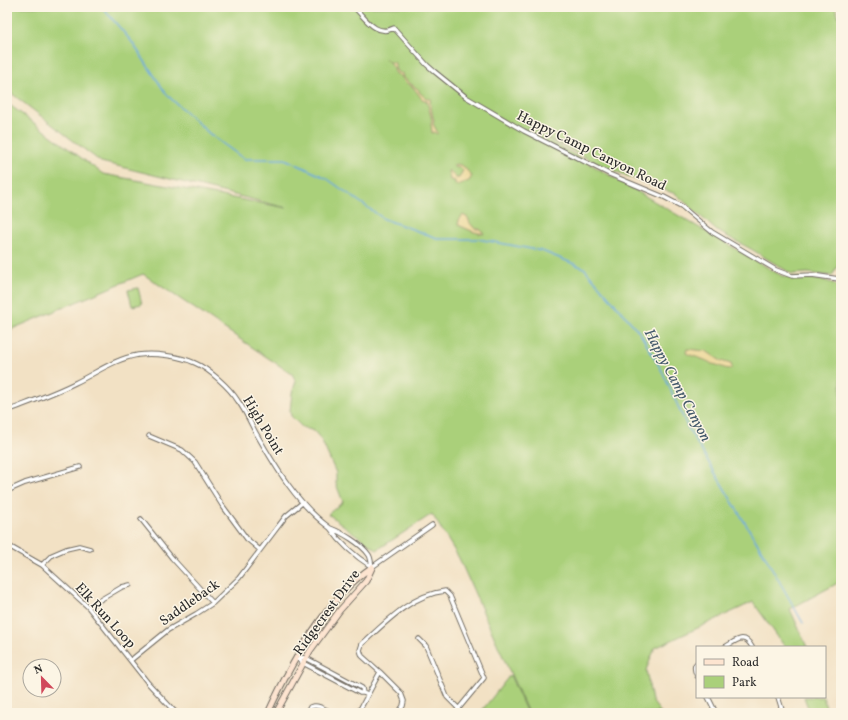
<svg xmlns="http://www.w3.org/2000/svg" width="848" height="720" viewBox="0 0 848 720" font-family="Vollkorn,serif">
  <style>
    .green { fill: #aad07a; stroke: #6a7e52 }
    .sand { fill: #eeda9e; stroke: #8c8264 }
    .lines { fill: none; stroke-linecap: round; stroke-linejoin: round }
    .stream { stroke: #6dabdf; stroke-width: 1.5 }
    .street-casing { stroke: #716b61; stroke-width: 5.5 }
    .secondary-casing { stroke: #716b61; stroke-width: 7 }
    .street { stroke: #fff; stroke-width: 3.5 }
    .secondary { stroke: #fde4d0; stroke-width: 5 }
    .labels { text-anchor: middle; stroke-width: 3; stroke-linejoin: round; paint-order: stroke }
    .street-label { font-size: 14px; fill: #2b2b2b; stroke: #fcf5e5 }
    .water-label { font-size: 15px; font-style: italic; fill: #42586a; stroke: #fcf5e5 }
  </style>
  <rect width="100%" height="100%" fill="#fcf5e5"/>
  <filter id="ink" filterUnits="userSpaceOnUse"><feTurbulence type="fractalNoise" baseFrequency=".025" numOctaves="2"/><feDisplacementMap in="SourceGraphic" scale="8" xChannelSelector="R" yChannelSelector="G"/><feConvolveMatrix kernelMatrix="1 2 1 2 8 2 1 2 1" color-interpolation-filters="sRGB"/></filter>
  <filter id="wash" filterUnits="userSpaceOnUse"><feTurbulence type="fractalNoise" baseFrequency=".012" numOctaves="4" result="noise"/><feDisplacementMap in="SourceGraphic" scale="16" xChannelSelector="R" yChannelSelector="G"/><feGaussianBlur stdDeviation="0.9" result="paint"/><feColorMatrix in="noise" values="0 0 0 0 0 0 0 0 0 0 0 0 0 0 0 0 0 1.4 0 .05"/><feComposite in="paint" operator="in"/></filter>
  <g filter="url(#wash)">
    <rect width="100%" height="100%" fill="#f2e1c4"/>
    <path class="green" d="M7,7H835L841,23V259L832,276L808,273L792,274L751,249L717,231L676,194L639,181L596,163L527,127L782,276L823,280L835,284L841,291V580L836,584L790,609L807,647H785L753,602L655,648L646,670L652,701L661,713H528L459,558L432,514L377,550L328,514L343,502L336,484V473L321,439L314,431L302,427L291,416L290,411L292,393L296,381L292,374L143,274L7,331V103L103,174L287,208L101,162L7,90Z
      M138,288L142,304L132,306L128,290Z
      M510,675L527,713H480Z
      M804,697H823L828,713H810Z"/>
    <path class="sand" d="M385,58L389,62L395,63V68L397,72L403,74L402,76L407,81L419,90V92L427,99H431L430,102L433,118L434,119L433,124L438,133L437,134L434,132L432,133L431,123L432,120L427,101L422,99L413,87L405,82L401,76L395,73L394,68Z
      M457,164L463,166L472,176L469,181L458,185L455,184V181L450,180L448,171H450L456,178H459L463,170L461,168L454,167V165Z
      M463,215L468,218L470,223L475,229H480L484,234L474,232L458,225L459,220Z
      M687,349L706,351L721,361L731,364L732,368L730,369C723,369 718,364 712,364C706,359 693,357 686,353Z"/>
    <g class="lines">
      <path class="stream" d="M102,7L132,42L167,95L211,135L244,159H285L326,178L384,219L440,239H478L542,251L584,268L640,333L662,371L688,428L765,556L803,623"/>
    </g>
  </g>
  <g filter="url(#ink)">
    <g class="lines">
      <g class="street-casing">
        <path id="street" d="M354,7C366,19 376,37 394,28L427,65L435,72L466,97L524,131L609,174L664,197L681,206L712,232L776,270L792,276L812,275L839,279L841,282
          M7,411C30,402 53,394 75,383C96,373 114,359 138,355C155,353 180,356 195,363C209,369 230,388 238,401C245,410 250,422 256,433C276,468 297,504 330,528
          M149,436L182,450L195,462L222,505L247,539L260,550
          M7,491L25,483L80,467
          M141,519L172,558L213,603
          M330,528C341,532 362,544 369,555C371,558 371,563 372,567C356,557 341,544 330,528Z
          M7,545L42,565L88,607L148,683L176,713
          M42,565L52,555L66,549L79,546L90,549
          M372,567L432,525
          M88,607L122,587L130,585
          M419,639L426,646L447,697L459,709
          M725,647C736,641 744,632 752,647
          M131,660L168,630L196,614L213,603L239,578L286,516L302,503
          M697,663C693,666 695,672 697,676
          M363,693L362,688L306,658L296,657L303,663L360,693H363L368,695
          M708,697L716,713
          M778,697L783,713
          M307,713L310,707C318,704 325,709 333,713
          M358,713L380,672
          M398,713L403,706L404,701L401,693L380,672L362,656L360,650L362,644C386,622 411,595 445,591L450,596L484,678L455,713"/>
      </g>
      <g class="secondary-casing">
        <path id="secondary" d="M268,713C291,663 326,598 372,567
          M276,713L310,651L340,610L366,581L372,568"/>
      </g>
      <use href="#street" class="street"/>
      <use href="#secondary" class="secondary"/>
    </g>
  </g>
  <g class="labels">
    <g class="street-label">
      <text transform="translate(592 150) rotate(26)" y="5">Happy Camp Canyon Road</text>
      <text transform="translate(264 425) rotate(59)" y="5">High Point</text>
      <text transform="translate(189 602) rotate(-35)" y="5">Saddleback</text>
      <text transform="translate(326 612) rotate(-54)" y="5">Ridgecrest Drive</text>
      <text transform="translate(106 615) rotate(48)" y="5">Elk Run Loop</text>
    </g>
    <g class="water-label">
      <text transform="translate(678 385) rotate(62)" y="5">Happy Camp Canyon</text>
    </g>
  </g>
  <rect width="848" height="720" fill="none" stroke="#fcf5e5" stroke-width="24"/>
  <rect x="696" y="646" width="130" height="52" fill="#fcf5e5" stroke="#a8a49b"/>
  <rect x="704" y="659" width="20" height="6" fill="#fde4d0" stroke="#a8a49b"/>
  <text x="732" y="666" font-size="12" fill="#2b2b2b">Road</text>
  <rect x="704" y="676" width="20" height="12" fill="#aad07a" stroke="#a8a49b"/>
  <text x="732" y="686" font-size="12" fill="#2b2b2b">Park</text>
  <g transform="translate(42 678) rotate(337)"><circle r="19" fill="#fcf5e5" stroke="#a8a49b"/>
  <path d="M0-3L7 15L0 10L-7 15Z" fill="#d1495b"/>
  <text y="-6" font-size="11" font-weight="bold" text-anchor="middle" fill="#2b2b2b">N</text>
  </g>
</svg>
